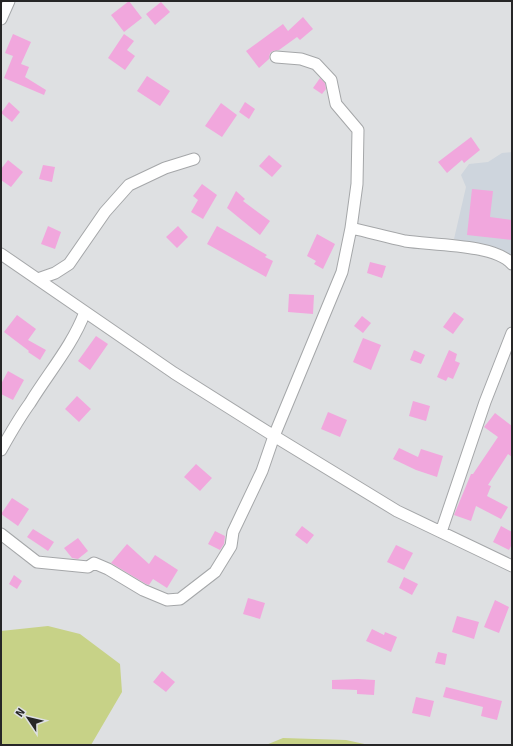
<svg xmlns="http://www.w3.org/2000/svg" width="513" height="746" viewBox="0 0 513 746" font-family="Signika,sans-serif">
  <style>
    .built { fill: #ced5dd }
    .green { fill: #c7d287 }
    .building { fill: #f1a7dd }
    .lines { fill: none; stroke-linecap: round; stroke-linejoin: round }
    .minor-casing { stroke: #a5a7a9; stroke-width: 13 }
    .minor { stroke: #fff; stroke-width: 11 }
  </style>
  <rect width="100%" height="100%" fill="#dee0e2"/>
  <path class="built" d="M512,152V255L454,239L466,187L461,175L469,164L488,162L502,153Z"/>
  <path class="green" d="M48,626L80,634L120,664L122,692L91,745H1V631Z
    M283,738L346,740L369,745H266Z"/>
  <path class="building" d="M129,1L142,18L124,32L111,15Z
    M161,2L170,12L155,25L146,14Z
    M303,17L313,29L300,40L297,37L279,50L273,51L270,53L269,59L259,68L246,51L283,24L288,31Z
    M13,34L31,42L21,64L29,67L25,77L46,90L44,95L4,78L13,56L5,53Z
    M124,34L134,41L127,50L135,56L125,70L108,58Z
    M147,76L170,91L160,106L137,91Z
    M320,78L325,83L326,89L322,94L313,88Z
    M9,102L20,112L12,122L1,113Z
    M245,102L255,109L249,119L239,112Z
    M221,103L237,115L222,137L205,126Z
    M471,137L480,150L464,163L462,160L447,173L438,162Z
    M269,155L282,166L272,177L259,166Z
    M8,160L23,172L11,187L1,180V169Z
    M43,165L55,167L52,182L39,179Z
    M202,184L217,195L203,219L191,212L198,200L193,196Z
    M472,189L493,191L490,217L512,220V240L467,235Z
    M236,191L245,199L243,201L270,221L260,235L227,208Z
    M48,226L61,232L55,249L41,244Z
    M178,226L188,237L177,248L166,237Z
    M217,226L267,255L265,257L273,261L266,277L207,244Z
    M317,234L335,244L323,269L314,264L316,261L307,256Z
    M370,262L386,266L382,278L367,273Z
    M289,294L314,295L313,314L288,312Z
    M454,312L464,319L453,334L443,327Z
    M17,315L36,329L28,340L46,350L40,360L28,352L29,351L4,332Z
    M362,316L371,323L363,333L354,326Z
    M96,336L108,344L90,370L78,361Z
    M363,338L381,345L371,370L353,362Z
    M414,350L425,355L421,364L410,360Z
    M449,350L457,354L455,361L460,363L453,379L448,377L446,381L437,377Z
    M8,371L24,380L13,400L1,394V384Z
    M77,396L91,409L79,422L65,409Z
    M413,401L430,406L426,421L409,416Z
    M328,412L347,420L340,437L321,429Z
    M495,413L512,426V457L508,454L488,485L491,486L487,496L508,507L501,519L476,506L471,521L454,515L471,474H473L498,437L484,427Z
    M399,448L418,457L421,449L443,456L437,477L416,470L393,459Z
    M196,464L212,478L200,491L184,477Z
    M12,498L29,509L18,526L1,514Z
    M302,526L314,535L307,544L295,535Z
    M501,526L512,532V544L509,550L493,542Z
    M33,529L54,542L48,551L27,537Z
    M215,531L225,536L224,544L220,550L208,544Z
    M78,538L88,551L78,559L72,558L64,548Z
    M127,544L149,564L155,555L178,570L167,588L153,579L149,585L146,584L111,563Z
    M396,545L413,553L404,570L387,562Z
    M14,575L22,581L17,589L9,584Z
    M404,577L418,584L412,595L399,588Z
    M248,598L265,603L260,619L243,614Z
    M495,600L509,607L499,633L484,627Z
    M457,616L479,622L474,639L452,632Z
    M372,629L384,635L385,632L397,637L391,652L366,641Z
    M438,652L447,654L445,665L435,663Z
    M162,671L175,682L166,692L153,682Z
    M358,679L375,680L374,695L357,694V690L332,689V680Z
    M446,687L502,701L497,720L481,716L483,707L443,697Z
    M416,697L434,701L430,717L412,713Z"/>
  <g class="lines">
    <g class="minor-casing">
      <path id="minor" d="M1,19L9,1
        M276,57L301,59L316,64L331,80L336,104L358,130L357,184L351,228
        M1,254L174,373L274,436L397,511L512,566
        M38,279L55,273L69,264L105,212L129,185L165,168L194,159
        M1,450C10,434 19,418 30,403C49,372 72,346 85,312
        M441,532L485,402L512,333
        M1,534L37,562L88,567L94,563L108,569L143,590L167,600L180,599L215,572L231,546L233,532L262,471L274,436L342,272L351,228C369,232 387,237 405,241C431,245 495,244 512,264"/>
    </g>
    <use href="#minor" class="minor"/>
  </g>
  <rect width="513" height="746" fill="none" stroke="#262627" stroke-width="4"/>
  <g transform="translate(28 718) rotate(305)" stroke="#dee0e2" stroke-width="3" paint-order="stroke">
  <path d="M0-3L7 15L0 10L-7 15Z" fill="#262627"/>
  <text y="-6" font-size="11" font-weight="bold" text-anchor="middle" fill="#262627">N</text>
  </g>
</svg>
